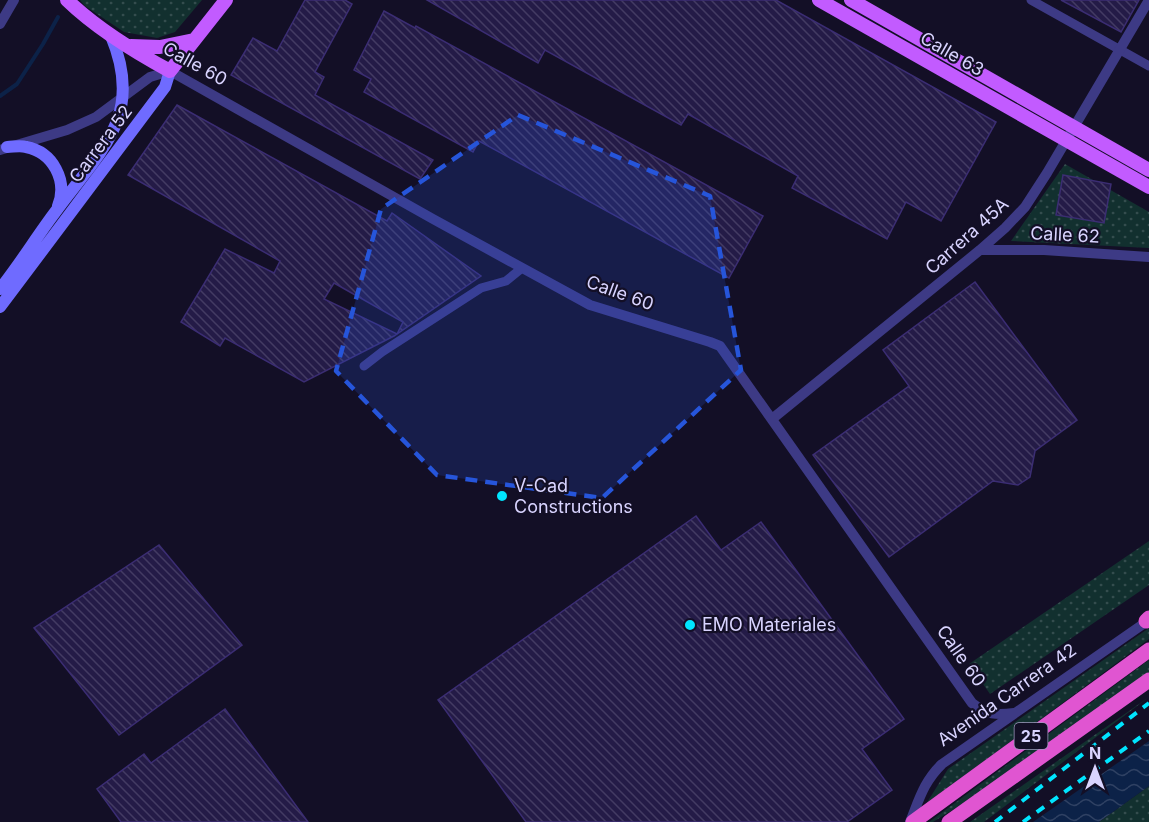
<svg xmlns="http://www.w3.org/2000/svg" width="1149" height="822" viewBox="0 0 1149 822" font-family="Inter,sans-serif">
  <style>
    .grass { fill: url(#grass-dots) }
    .water { fill: url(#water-waves) }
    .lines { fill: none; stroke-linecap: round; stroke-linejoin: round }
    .stream { stroke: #0c2248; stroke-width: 4 }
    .building { fill: url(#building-back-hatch); stroke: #3b2d73; stroke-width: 1.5; fill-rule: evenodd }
    .minor { stroke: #3d3a85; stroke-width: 9 }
    .tertiary { stroke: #3d3a85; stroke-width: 10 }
    .secondary { stroke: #6f6bff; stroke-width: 12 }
    .primary { stroke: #c25bff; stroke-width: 14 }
    .trunk { stroke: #e055d1; stroke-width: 15 }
    .rail { stroke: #00e5ff; stroke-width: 4; stroke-dasharray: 9 8; stroke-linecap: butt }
    .marked { fill: #2655da; fill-opacity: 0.2; stroke: #2655da; stroke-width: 4.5; stroke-dasharray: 12 8; stroke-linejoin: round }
    .poi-dot { fill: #00e5ff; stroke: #130f26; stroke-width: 2 }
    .labels { text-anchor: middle; stroke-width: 4.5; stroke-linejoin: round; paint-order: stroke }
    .shield { fill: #130f26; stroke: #9e99be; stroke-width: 1.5 }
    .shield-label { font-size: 16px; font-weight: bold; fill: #d9d4ff }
    .street-label { font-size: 18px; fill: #d9d4ff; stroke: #130f26 }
    .poi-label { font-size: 18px; fill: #d9d4ff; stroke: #130f26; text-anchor: start }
  </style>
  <defs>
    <pattern id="grass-dots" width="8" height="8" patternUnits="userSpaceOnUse" patternTransform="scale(1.5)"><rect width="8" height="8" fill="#12302f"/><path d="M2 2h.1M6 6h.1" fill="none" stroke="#344d4e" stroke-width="1.8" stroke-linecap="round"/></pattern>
    <pattern id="water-waves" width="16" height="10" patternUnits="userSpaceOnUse" patternTransform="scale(1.5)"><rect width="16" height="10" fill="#0c2248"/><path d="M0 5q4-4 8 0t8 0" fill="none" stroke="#2f4163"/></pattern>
    <pattern id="building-back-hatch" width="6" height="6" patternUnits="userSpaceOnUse" patternTransform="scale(1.5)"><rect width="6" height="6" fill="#241b47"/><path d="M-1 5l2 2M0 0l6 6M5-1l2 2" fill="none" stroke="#433b63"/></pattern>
  </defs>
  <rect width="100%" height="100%" fill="#130f26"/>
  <path class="grass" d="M80,0H202L175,32L157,38L124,32L85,6Z
    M1065,164L1149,212V248L1011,241Z
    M1149,541V585L990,694L969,664Z
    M1149,628V639L926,804L948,769Z
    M1149,660V672L993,785L933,822H929Z
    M1149,697L984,822H970Z
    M1149,786V822H1099Z"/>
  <path class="water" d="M1149,741V786L1099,822H1033Z"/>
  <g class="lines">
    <path class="stream" d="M0,96L17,84L43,44L58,17"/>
  </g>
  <path class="building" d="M305,0H345L352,4L315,72L324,77L315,95L433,160L420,179L231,75L253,38L277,51Z
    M427,0H776L996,122L941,221L906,202L887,239L792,188L798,176L688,114L681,125L545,50L538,63Z
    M1061,0H1139L1121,32Z
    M384,11L415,28L416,26L763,216L729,278L479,141L473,152L364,92L371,79L354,70Z
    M177,105L387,221L392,213L481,276L394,336L304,382L225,338L220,346L181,322L225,249L274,273L280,261L128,175ZM334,283L403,322L397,334L324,299Z
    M1063,175L1111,184L1104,223L1056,215Z
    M975,282L1077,420L1035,451L1030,477L1018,485L993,481L889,557L813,455L909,386L883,350Z
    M696,516L721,550L761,522L904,719L862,749L892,790L847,822H526L438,700Z
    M159,545L242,645L119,735L34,628Z
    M225,709L308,822H121L97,789L144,754L151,763Z"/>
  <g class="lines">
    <path class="minor" d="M1031,0L1149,66
      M364,366L382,352L481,288L506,281L522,268"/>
    <path class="tertiary" d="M0,24L14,0
      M0,150L67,130L96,117L150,77L170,71L433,219L590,305L710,342L720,346L972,703C987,715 996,715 1014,713
      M980,250H1044L1149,257
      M772,419L980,250L1005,228L1025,207L1047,173L1149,0
      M910,822C919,800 924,781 942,764L1149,620"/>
    <path class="secondary" d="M7,147C13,147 20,145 26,147C53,152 68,181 58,206
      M0,289C20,264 37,236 56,211C100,151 145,116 111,36
      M0,307L165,87L170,71"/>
    <path class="primary" d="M67,0C97,29 133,51 170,71L226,0
      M819,0L1149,187
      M851,0L1149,170
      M131,46L160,47L194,40"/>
    <path class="trunk" d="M1146,621L1149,618
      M913,822L1149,650
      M949,822L1149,680"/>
    <path class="rail" d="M995,822L1149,703
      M1023,822L1149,731"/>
  </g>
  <path class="marked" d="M518,115L710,196L741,370L602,498L437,475L336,371L381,209Z"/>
  <g class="poi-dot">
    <circle cx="502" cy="496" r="6"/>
    <circle cx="690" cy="625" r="6"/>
  </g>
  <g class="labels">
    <rect class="shield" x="1014.5" y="723" width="33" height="26" rx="4.5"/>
    <g class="shield-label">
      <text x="1031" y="742">25</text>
    </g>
    <g class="street-label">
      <text transform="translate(952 54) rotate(30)" y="6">Calle 63</text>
      <text transform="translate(195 64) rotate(29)" y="6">Calle 60</text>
      <text transform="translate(101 144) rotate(-53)" y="6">Carrera 52</text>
      <text transform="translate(1065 235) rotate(3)" y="6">Calle 62</text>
      <text transform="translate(967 236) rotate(-42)" y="6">Carrera 45A</text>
      <text transform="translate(620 293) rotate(20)" y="6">Calle 60</text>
      <text transform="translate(961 656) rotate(55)" y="6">Calle 60</text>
      <text transform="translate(1007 695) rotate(-35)" y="6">Avenida Carrera 42</text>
    </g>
    <g class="poi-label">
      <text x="514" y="492">V-Cad<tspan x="514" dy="21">Constructions</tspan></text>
      <text x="702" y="631">EMO Materiales</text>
    </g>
  </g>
  <g transform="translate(1095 768)" stroke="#130f26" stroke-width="4.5" paint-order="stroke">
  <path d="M0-4.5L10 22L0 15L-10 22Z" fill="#d9d4ff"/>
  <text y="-9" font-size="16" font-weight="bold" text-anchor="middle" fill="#d9d4ff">N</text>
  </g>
</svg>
